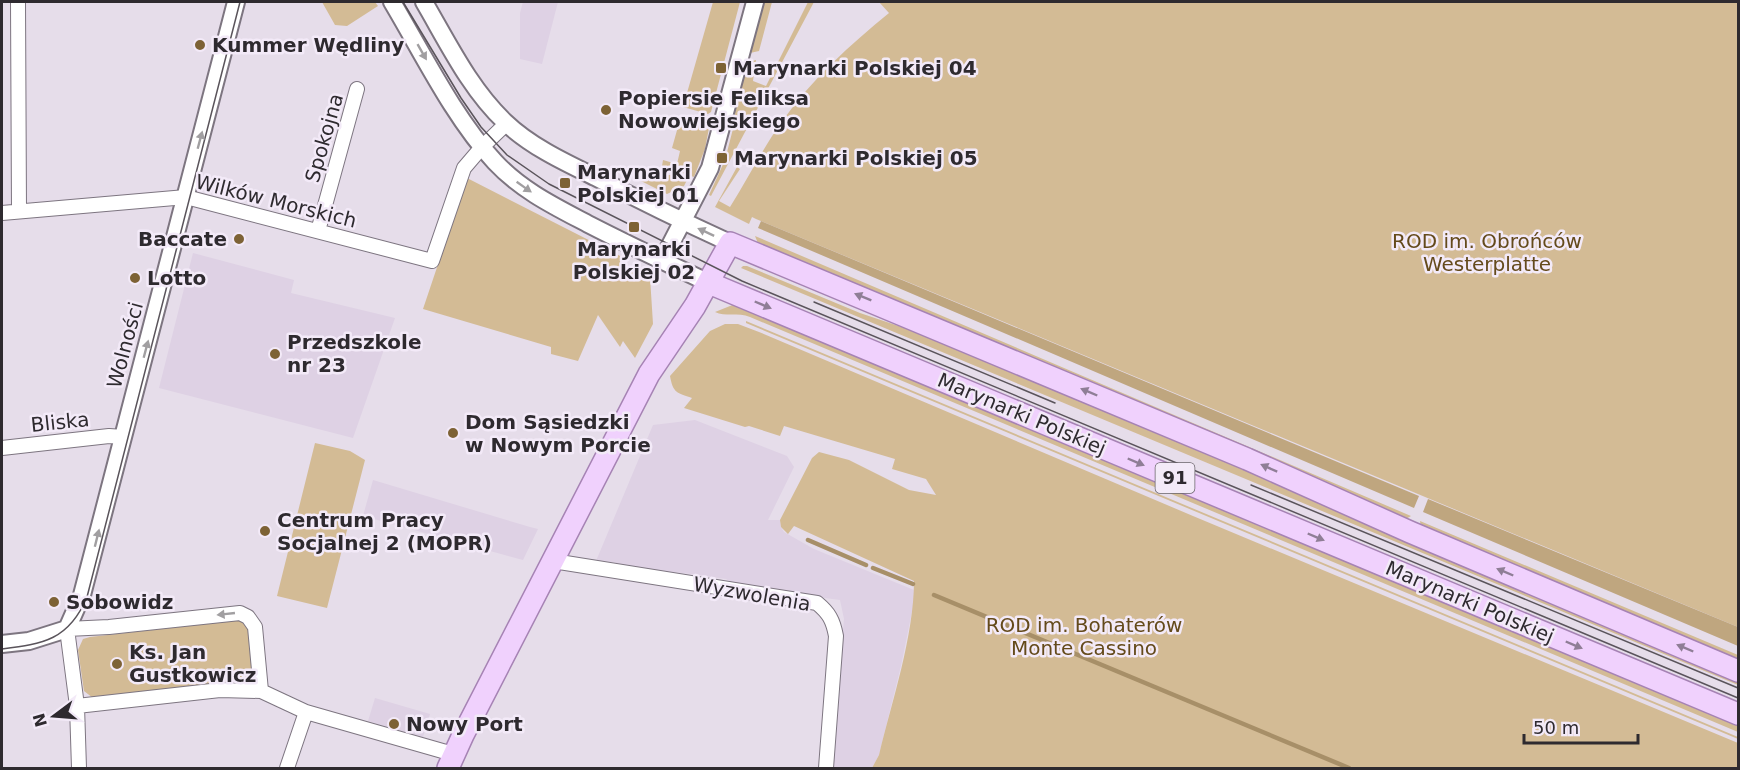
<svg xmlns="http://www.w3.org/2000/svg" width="1740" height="770" viewBox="0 0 1740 770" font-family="'DejaVu Sans',sans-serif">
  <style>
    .built { fill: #ded1e4 }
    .green { fill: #d3bb95 }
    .forest { fill: #bfa67f }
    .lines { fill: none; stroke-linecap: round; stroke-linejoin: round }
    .stream { stroke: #a78f68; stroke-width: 4.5 }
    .minor-casing { stroke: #7d7580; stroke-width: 16 }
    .tertiary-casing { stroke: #7d7580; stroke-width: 20 }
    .primary-casing { stroke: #a683b4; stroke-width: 24 }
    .minor { stroke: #fff; stroke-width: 14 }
    .tertiary { stroke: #fff; stroke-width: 16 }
    .primary { stroke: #f0d1fd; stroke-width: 21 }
    .tram { stroke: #5a545b; stroke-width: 1.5 }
    .oneway { fill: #a19fa1 }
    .oneway2 { fill: #8f7e96 }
    .poi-dot { fill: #7d6235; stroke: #f3eaf8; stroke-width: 2 }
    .labels { text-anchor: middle; stroke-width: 5; stroke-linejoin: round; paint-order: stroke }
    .shield { fill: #f3eaf8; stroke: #69646b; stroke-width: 1.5 }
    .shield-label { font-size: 18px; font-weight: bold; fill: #2e2a2f }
    .poi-label { font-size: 20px; font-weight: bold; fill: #2e2a2f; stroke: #f3eaf8; text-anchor: start }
    .street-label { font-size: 20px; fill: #2e2a2f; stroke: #f3eaf8 }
    .park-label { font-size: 20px; fill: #644a1b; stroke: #f3eaf8 }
  </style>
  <rect width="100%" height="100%" fill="#e6ddea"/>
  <path class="built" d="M523,2H558L542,64L520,59V13Z
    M193,253L294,280L291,293L395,318L353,438L159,388Z
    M695,420L787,456L794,467L768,520H780L781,527L784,532L814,549L914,590V602L901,666L879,755L872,768H831L844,619L840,600L737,586L726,579L691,574L629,567L613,562L596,561L653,425Z
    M373,480L530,527L538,529L523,560L363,516Z
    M375,698L430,714L423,737L368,721Z"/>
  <path class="green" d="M322,2H375L378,6L347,26L335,25Z
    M713,2H740L711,112L708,114L683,107Z
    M763,2H772L759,51L750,53Z
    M808,2H814L711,196L709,195L725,160L735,121L732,120L747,62L756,60L753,81L766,86Z
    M879,2H1738V627L756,219L752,217L749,224L715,207L737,167L740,169L719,201L730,207C748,178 763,148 783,120C812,79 850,45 889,13Z
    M681,116L704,122L709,128L705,149L694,177L662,166L663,160L677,164L680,151L672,148Z
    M645,175H674L687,180L684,186L667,194L641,181Z
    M467,178L626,259L624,265L650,277L653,324L635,358L623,341L620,347L598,315L578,361L551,354V347L423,309Z
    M755,236L1411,516L1406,519L759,246Z
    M743,266H747L860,313L946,342L1738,681V685L741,268Z
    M736,282L1738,702V706L736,285Z
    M735,304L1738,723V732L750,317C738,312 725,317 715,312Z
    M746,321L1738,737V739L746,323Z
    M725,324H738L759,332L1193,516L1738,743V768H872L879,755C892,701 914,636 914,581L794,526L788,534L781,527L780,520L812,458L819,452L849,460L909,490L936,495L926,479L892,469L895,459L784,426L780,436L749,426L745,427L684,408L692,398C677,393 673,393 670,376L710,331Z
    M315,443L350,451L365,460L327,608L277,596Z
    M1420,521L1738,655V663L1421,527Z
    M239,620L245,623L251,630L256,670L251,678L247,681L93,698L84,691L78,650L83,639L90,637Z"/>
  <path class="forest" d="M761,221L1419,496L1414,508L758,228Z
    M1428,499L1738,627V646L1423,512Z"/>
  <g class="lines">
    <path class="stream" d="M808,540L866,565
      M873,568L913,584
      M934,595L1349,768"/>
    <g class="minor-casing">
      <path id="minor" d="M18,2L19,211
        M2,213L186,197L432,261L464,168L482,147L506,124
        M318,231L357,89
        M2,448L109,436L123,437
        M553,561L817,603C829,613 833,620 836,636L826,768
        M77,706L220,690L261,691L306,712L453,754
        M79,768L77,706L67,629L109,627L240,613L248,617L255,627L261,691
        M287,768L306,712"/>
    </g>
    <g class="tertiary-casing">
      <path id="tertiary" d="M392,2C423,54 454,118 495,162C522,191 556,207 590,225C629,245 669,264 709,283
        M424,2C448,43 470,89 505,122C530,146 564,162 595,177C639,200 684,222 730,243
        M662,261L710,168L755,2
        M2,644L29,641L67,629L82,595L236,2"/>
    </g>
    <g class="primary-casing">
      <path id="primary" d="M709,283L1738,714
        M448,768L463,735L649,374L695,306L730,243L1247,459L1410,532L1738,671"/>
    </g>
    <use href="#minor" class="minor"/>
    <use href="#tertiary" class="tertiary"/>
    <use href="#primary" class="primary"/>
    <path class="tram" d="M403,2L461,98L481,127L507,155L549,184L742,281L1738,698
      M814,302L1055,403
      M1251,485L1738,688
      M2,649C43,644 69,640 87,597L240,2"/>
  </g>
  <defs><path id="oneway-solid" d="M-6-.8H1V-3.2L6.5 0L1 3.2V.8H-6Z" transform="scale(1.5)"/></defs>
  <g class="oneway">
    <use href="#oneway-solid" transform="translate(422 52) rotate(60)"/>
    <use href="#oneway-solid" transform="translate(200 140) rotate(-75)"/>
    <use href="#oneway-solid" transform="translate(524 187) rotate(35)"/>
    <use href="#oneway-solid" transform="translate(706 232) rotate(-155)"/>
    <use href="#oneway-solid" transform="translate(146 349) rotate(-75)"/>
    <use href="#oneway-solid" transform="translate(97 538) rotate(-76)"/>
    <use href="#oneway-solid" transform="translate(226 614) rotate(174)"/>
  </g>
  <g class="oneway2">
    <use href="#oneway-solid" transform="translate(863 297) rotate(-158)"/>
    <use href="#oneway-solid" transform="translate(763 305) rotate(23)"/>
    <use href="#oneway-solid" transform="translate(1089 392) rotate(-157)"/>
    <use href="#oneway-solid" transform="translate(1136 462) rotate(23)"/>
    <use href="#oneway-solid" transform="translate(1269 468) rotate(-156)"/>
    <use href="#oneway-solid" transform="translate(1316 537) rotate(23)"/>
    <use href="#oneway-solid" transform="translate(1505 572) rotate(-157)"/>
    <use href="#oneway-solid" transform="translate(1574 645) rotate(23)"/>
    <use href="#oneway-solid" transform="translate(1685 648) rotate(-157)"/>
  </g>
  <g class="poi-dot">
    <circle cx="200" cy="45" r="6"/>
    <rect x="715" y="62" width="12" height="12" rx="3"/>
    <circle cx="606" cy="110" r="6"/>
    <rect x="716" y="152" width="12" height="12" rx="3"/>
    <rect x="559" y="177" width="12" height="12" rx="3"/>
    <rect x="628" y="221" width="12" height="12" rx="3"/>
    <circle cx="239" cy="239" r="6"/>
    <circle cx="135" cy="278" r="6"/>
    <circle cx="275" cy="354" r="6"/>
    <circle cx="453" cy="433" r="6"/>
    <circle cx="265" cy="531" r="6"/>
    <circle cx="54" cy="602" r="6"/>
    <circle cx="117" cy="664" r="6"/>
    <circle cx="394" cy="724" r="6"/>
  </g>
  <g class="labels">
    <rect class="shield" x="1155.5" y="463" width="39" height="30" rx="4.5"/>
    <g class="shield-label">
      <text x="1175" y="484">91</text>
    </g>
    <g class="poi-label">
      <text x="212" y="52">Kummer Wędliny</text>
      <text x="733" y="75">Marynarki Polskiej 04</text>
      <text x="618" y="105">Popiersie Feliksa<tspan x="618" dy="23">Nowowiejskiego</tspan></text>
      <text x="734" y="165">Marynarki Polskiej 05</text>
      <text x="577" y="179">Marynarki<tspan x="577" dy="23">Polskiej 01</tspan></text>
      <text x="227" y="246" text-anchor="end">Baccate</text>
      <text x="634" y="256" text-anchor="middle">Marynarki<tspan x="634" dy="23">Polskiej 02</tspan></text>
      <text x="147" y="285">Lotto</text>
      <text x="287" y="349">Przedszkole<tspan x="287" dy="23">nr 23</tspan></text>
      <text x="465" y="429">Dom Sąsiedzki<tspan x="465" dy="23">w Nowym Porcie</tspan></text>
      <text x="277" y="527">Centrum Pracy<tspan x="277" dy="23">Socjalnej 2 (MOPR)</tspan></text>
      <text x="66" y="609">Sobowidz</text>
      <text x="129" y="659">Ks. Jan<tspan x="129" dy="23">Gustkowicz</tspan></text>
      <text x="406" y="731">Nowy Port</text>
    </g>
    <g class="street-label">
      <text transform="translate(324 138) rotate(-74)" y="7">Spokojna</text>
      <text transform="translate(276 201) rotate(14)" y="7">Wilków Morskich</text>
      <text transform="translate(125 345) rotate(-75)" y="7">Wolności</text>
      <text transform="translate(1022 414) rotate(23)" y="7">Marynarki Polskiej</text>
      <text transform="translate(60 422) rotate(-6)" y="7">Bliska</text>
      <text transform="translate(752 594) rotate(10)" y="7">Wyzwolenia</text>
      <text transform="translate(1470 602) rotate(23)" y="7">Marynarki Polskiej</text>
    </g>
    <g class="park-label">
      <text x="1487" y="248">ROD im. Obrońców<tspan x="1487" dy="23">Westerplatte</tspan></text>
      <text x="1084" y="632">ROD im. Bohaterów<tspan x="1084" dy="23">Monte Cassino</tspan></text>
    </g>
  </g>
  <rect width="1740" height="770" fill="none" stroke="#2e2a2f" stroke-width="6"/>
  <g transform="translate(54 716) rotate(254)" stroke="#f3eaf8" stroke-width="4.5" paint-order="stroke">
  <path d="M0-4.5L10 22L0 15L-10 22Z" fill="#2e2a2f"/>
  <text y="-9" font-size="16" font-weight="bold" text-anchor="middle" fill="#2e2a2f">N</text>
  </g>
  <path d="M1524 734v9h114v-9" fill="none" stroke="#2e2a2f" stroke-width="3"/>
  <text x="1533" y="734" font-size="18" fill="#2e2a2f" stroke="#f3eaf8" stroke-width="4.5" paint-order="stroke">50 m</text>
</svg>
